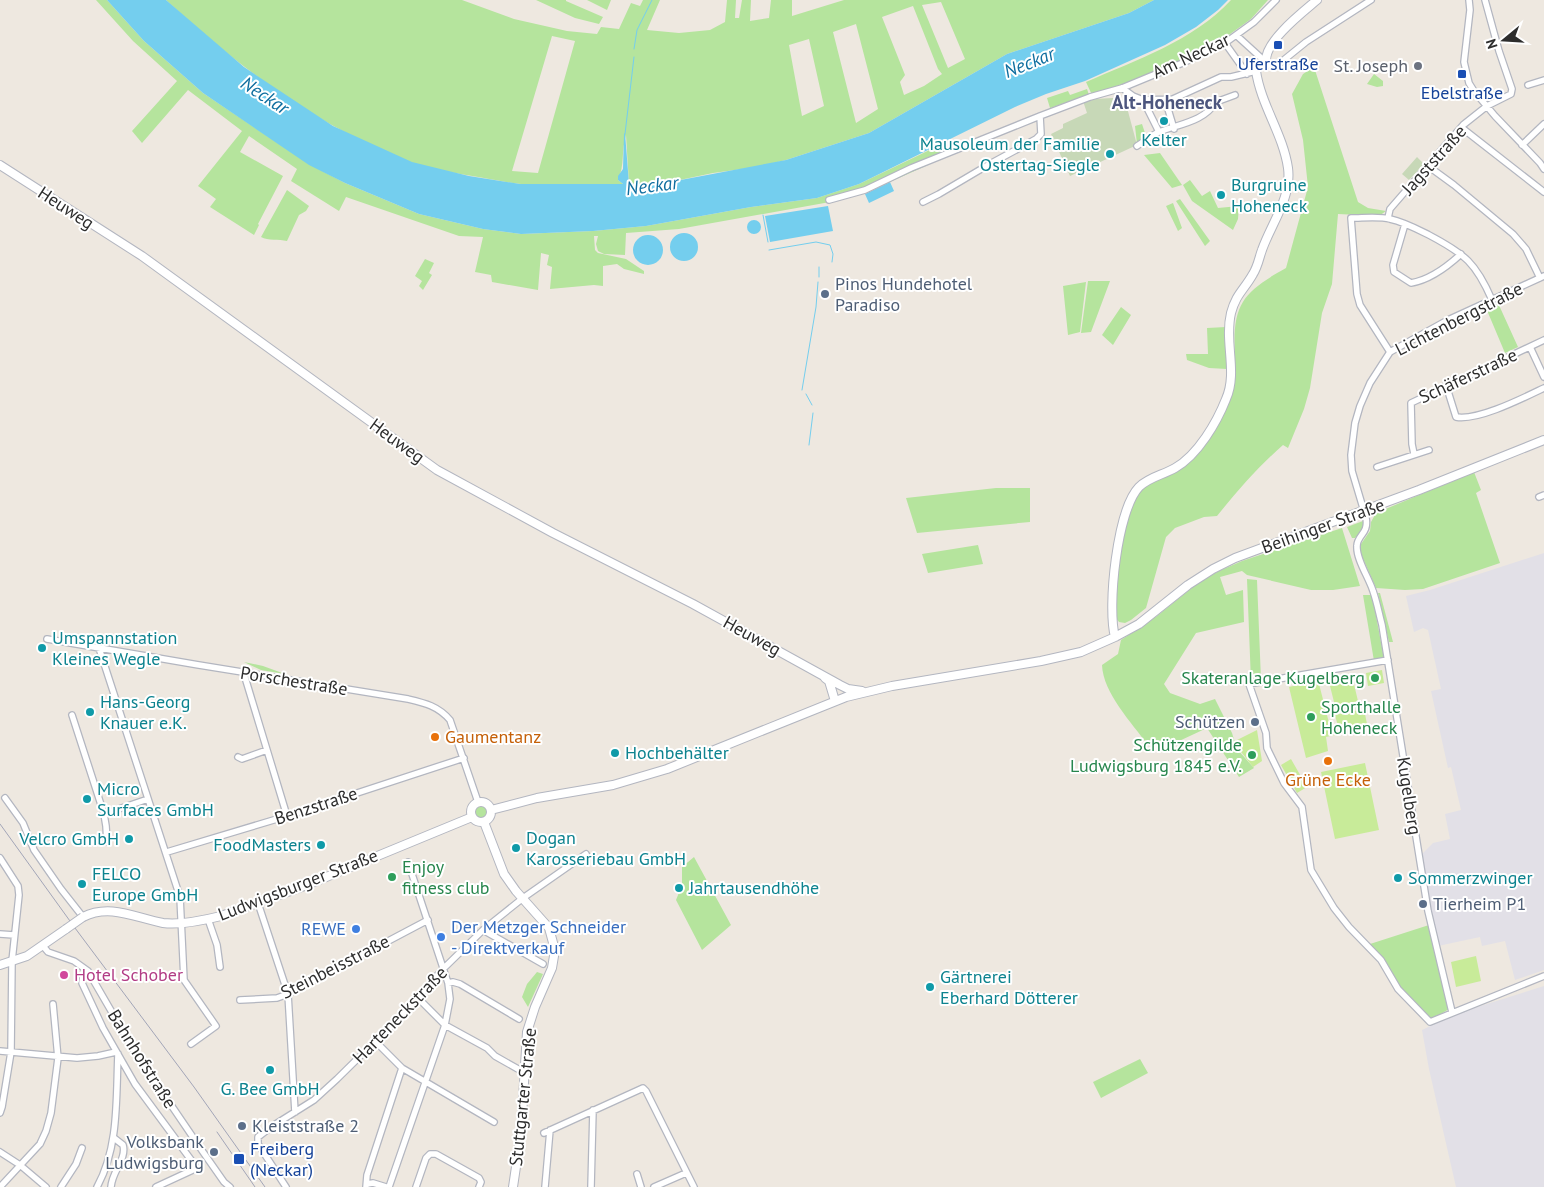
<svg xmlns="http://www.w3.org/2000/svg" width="1544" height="1187" viewBox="0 0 1544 1187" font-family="'PT Sans',sans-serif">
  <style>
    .industrial { fill: #e2e0e7 }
    .green { fill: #b5e49d; fill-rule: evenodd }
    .cemetery { fill: #c7d8b7 }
    .pitch { fill: #c8eb99 }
    .water { fill: #74ceee }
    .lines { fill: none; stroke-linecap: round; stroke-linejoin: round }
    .stream { stroke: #74ceee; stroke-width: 1 }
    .street-casing { stroke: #b3b6c0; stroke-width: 8 }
    .secondary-casing { stroke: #b3b6c0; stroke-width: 10 }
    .street { stroke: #fff; stroke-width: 5.5 }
    .secondary { stroke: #fff; stroke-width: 8 }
    .rail { stroke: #a2a5b7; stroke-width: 1 }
    .secondary-bridge-casing { stroke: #b3b6c0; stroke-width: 10; stroke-linecap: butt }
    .secondary-bridge { stroke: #fff; stroke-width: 8 }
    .transit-dot { fill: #1a4fb4; stroke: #fff; stroke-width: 2 }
    .worship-dot { fill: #6b7280; stroke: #fff; stroke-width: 2 }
    .culture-dot { fill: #0f9aa8; stroke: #fff; stroke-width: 2 }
    .service-dot { fill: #5c6f8a; stroke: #fff; stroke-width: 2 }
    .leisure-dot { fill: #2e9e5b; stroke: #fff; stroke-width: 2 }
    .food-dot { fill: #e8710a; stroke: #fff; stroke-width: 2 }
    .shop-dot { fill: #3f7fe0; stroke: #fff; stroke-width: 2 }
    .hotel-dot { fill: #d1479c; stroke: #fff; stroke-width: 2 }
    .labels { text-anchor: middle; stroke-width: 4; stroke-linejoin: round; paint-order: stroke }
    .street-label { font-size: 18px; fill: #2d2d2d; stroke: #fff }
    .transit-label { font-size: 18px; fill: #164399; stroke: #fff }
    .worship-label { font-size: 18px; fill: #5b616d; stroke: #fff; text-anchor: end }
    .culture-label { font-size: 18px; fill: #0d838f; stroke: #fff; text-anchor: start }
    .service-label { font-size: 18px; fill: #4e5e75; stroke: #fff; text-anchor: start }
    .leisure-label { font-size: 18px; fill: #27864d; stroke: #fff; text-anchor: end }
    .food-label { font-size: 18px; fill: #c56008; stroke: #fff; text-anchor: start }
    .shop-label { font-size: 18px; fill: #366cbe; stroke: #fff; text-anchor: start }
    .hotel-label { font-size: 18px; fill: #b23c85; stroke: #fff; text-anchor: start }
    .water-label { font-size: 19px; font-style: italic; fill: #0f6e9f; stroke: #fff }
    .neighbourhood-label { font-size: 19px; font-weight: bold; fill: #4d567e; stroke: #fff }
  </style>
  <rect width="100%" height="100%" fill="#eee8e0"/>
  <path class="industrial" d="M1544,553V970L1515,980L1505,941L1482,946L1480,937L1438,946L1427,898L1421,855L1433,843L1450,839L1445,814L1461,810L1451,767L1448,768L1431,691L1441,689L1428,630L1423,628L1414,632L1406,596L1430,590Z
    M1544,986V1187H1456L1429,1069L1422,1030L1458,1013Z"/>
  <path class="green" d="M96,0H107L144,41L203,93L309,164L345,183L419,214L483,229L521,234L593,231L646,226L751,207L817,198L859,184L940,145L943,154L926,161L928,165L863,194L830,202L679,229L626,233L625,255L604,254L598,251L596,244L598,236H594L595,250L598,253L626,259L644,271V274L624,269L617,264L603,266V286L594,285L550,289L552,267L547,265L549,255L541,253L538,290L492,282L491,275L475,272L483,237L459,236L346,197L339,211L291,181L297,169L249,136L240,152L283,176L258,224L259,225L254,235L210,207L216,199L198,186L242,131L188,90L142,143L132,131L177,81L133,41Z
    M166,0H462L514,19L567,31L597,34L601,27L619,29L631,3L640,6L643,0H660L647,30L679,33L710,30L725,22L727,0H736L735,18H739L742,0H751L750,21L769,18L771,0H792V16L844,0H1154L1129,13L1007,54L869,133L786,160L757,167L713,173L670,182L629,184L626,135C621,151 625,165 618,180L623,184C589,185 555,187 521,184C509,183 496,180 484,178C462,174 431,170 410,162C318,127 237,66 166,0ZM941,2L965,59L948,68L922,5ZM913,6L938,69L942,74L924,86L904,95L900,82L905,75L882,17ZM856,24L878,109L856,123L833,32ZM552,36L575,41L538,173L512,171ZM809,39L824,106L802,116L789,45Z
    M536,0H566V1L603,17L599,24L575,18Z
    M587,0H611L607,10Z
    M1231,0H1268L1251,19L1212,47L1123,85L1092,95L1086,82C1136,60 1193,41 1231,0Z
    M1314,67L1358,202L1368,208L1386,211L1379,216L1338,214L1332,284L1322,313L1310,388L1304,409L1288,448L1283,445C1258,467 1238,490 1217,516L1204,517L1175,528L1166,537L1146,608L1131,620L1125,623L1119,622L1116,618L1114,608C1118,578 1121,521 1135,496C1147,475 1179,468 1196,452C1202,446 1224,409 1229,400C1235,386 1235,370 1235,355C1232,304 1243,292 1286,268L1308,187L1303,140L1292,94L1303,74Z
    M1374,74L1383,81V86L1377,87L1367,84Z
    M1087,89L1089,95L1050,108L1047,98L1068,91L1070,95Z
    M1142,124L1146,136L1137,144L1135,126Z
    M1160,153L1182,185L1172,188L1144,155Z
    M1190,180L1202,196L1210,191L1218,208L1239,206L1238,219L1233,230L1192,201L1183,185Z
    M287,190L309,206L306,211L299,215L287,241C279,239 268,241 261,237Z
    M1180,199L1210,241L1205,246L1176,201Z
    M1173,203L1182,228L1178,231L1166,206Z
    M425,259L434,263L429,273L432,275L423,290L419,286L422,281L415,276Z
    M1088,281H1110L1091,332L1081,333Z
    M1086,282L1080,332L1068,335L1063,286Z
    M1498,303L1518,347L1505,353L1486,308Z
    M1121,307L1131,315L1113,345L1102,335Z
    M1226,327L1225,343L1227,369L1209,368L1187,360L1186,354H1208L1207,328Z
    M1474,472L1481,490L1476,493L1500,563L1423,589L1405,590L1376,588L1360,552L1361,544L1370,531L1371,522L1376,513Z
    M996,488H1030V522L917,533L906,498Z
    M1363,521L1365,528L1355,538H1352L1347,527Z
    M1342,528L1360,586L1333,590H1311L1247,575L1242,571L1220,577L1226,595L1243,590L1244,622L1196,633L1164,684L1170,693L1200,704L1215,699L1232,733L1237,749L1254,768L1239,777L1207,728L1177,742L1148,745C1132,723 1103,693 1102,665L1118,654L1121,640L1157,616L1199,582L1219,571L1242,561Z
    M978,545L983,564L928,573L922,554Z
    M1247,579L1257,580L1261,680L1251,682Z
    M1378,593H1380L1393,642H1389Z
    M1363,595H1372L1384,658L1374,661Z
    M244,662L263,666L285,674L261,670Z
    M473 812a8 8 0 1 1 16 0a8 8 0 1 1-16 0Z
    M694,857L731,925L702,950L676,900L682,885V867Z
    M1429,925L1449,1009L1431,1020L1405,994L1396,983L1388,965L1370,944Z
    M537,972L543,974L528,1007L522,997L527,984Z
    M1140,1059L1148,1073L1101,1098L1093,1082Z"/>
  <path class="cemetery" d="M1113,98L1125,100L1137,145L1070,176L1051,134L1063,128V124L1087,113L1083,101L1094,99Z
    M1417,157L1424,164L1409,180L1402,174Z"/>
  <path class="pitch" d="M1382,670L1384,683L1368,686L1366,673Z
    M1352,676L1358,701L1335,706L1329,682Z
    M1318,680L1328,719L1335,735L1326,737L1328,751L1306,758L1289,687Z
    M1364,709L1367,724L1339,730L1335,715Z
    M1257,730L1262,761L1253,767L1238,748L1235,741Z
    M1291,759L1307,787L1297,793L1281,765Z
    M1365,763L1379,830L1335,839L1321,772Z
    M1476,956L1481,981L1456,987L1451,962Z"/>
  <path class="water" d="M107,0H166L244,67L333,126L412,162L469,176L520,184H623L618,180V176L623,169L624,134L625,133L629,184L670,182L786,160L869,133L1007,54L1129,13L1154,0H1228L1218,10L1196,27L1165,45L1085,81L1046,94L1015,107L859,184L817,198L751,207L646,226L593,231L521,234L483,229L419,214L345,183L309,165L203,93L144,41Z
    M890,182L894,191L869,203L865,194Z
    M828,206L833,231L770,242L765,216Z
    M747 227a7 7 0 1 1 14 0a7 7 0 1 1-14 0Z
    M670 247a14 14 0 1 1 28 0a14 14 0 1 1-28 0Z
    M633 250a15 15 0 1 1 30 0a15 15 0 1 1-30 0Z"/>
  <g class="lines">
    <path class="stream" d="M634,49L637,30L652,0
      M625,134L634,57
      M763,215L768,242
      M769,250L816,242L830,245L833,254L832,262
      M819,267V277
      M802,390L816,307L818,282
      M806,394L812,405
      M809,445L813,413"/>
    <g class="street-casing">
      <path id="street" d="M1469,0L1470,10L1464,62L1469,83L1474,91L1495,116L1540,163L1544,169
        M1236,35L1269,65L1280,63L1306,42L1371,0
        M1225,43L1247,74
        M1528,85L1544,80
        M1122,88L1133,96L1143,100L1173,99L1221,77H1231L1256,71
        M1165,99L1174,129
        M1143,100L1159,132
        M1462,128L1544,192
        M1522,145L1544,124
        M1137,146C1143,142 1150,137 1157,133C1177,124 1203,123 1216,102L1235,95
        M1428,166L1454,185L1513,234L1526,249L1540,278
        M829,200L865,190L911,168L1040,116L1090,97L1122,88L1185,62L1225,43L1254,22L1276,0
        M923,202L939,194L988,165L1036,139L1041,134L1040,116
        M1388,218L1390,209L1463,125L1487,106L1511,94L1512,89L1499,51L1485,0
        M1405,224L1393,265L1394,272L1411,283C1429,280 1448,266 1461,254
        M1530,347L1544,377
        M1390,352L1360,305L1357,294L1351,218C1363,218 1379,216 1390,219C1404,222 1417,229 1429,235C1465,254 1476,263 1492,300
        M1446,385L1456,417C1478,421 1523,398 1544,388
        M1414,454L1412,444L1411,403L1544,340
        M1377,467L1429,450
        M1539,497L1544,495
        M47,639C167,660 288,680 408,699C425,703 438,706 450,720L478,802
        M99,648L180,897L184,980L216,1026L191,1044
        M1388,660L1249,684L1266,733L1267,748L1284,783L1302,807L1311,870L1334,908L1349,927L1381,960L1398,989L1430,1022L1544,976
        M244,674L287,816
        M72,715L104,814L106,826L107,842
        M238,757L242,759L267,750
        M5,798L23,823L34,850L61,889L83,917
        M104,814L148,799
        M167,852L287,816L464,758
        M0,858L18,886L19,895L12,961L11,1052L2,1107L0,1113
        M258,903L288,994L295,1112
        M208,919L217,945L220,967
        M483,930L543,964
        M0,934L14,935
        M43,946L48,952L74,961L88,971L135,1052L203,1152L224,1182L230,1187
        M88,971L83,976L82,983L103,1028L135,1084L197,1168L156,1187
        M448,983L453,982L460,984L519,1019
        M418,998L445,1025L487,1048L495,1056L518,1069
        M240,1000L277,998L288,994L428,920
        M1452,1012L1428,911L1382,625C1379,614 1377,602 1373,591C1369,578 1356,559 1357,546C1357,535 1369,534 1366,518L1352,471L1351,455L1355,423L1360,406L1370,383L1390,352L1448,320L1544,276
        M376,1042L402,1068L494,1122
        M0,1051L77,1058L98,1056L116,1052
        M544,1133L643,1088L646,1091L694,1187
        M0,1152L20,1165L46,1187
        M637,1174L641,1187
        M367,1184L373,1183L386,1187
        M0,1187L40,1144L46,1131L51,1113L58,1058L53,1004
        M61,1187L76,1164L82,1148
        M97,1187C119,1147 116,1099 118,1054
        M111,1187C112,1171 127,1159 123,1145L114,1138
        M286,1187L258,1144V1137L271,1127L314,1100L337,1079L405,1012L443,969L483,930L523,898L586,854
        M366,1187L367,1175L402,1068
        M389,1187L445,1025L450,999L448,983L408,862
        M416,1187L426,1158L430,1154H436L479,1178L481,1182L479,1187
        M545,1187L550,1130
        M591,1187L593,1110
        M654,1187L686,1173"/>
    </g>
    <g class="secondary-casing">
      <path id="secondary" d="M0,165L142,256L437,470L553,533L693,604L840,685L848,689L862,691
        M1115,637C1107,607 1117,510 1139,487C1149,477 1163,475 1175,468C1198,455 1217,422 1226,399C1238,372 1224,342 1231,313C1236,294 1244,290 1253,274C1258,266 1259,258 1262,250C1271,224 1292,197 1288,168C1283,134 1261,105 1256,71L1260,65L1266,61C1265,41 1303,12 1317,0
        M825,678L829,681L835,701
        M471 812a10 10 0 1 1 20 0a10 10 0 1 1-20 0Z
        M491,810L537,798L613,785L667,769L846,697L892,686L1041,661L1081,652L1115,637L1139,624L1188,585L1213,569L1235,558L1419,490L1544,440
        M484,822L504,874L516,891L549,928L555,950L552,968L535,1007L527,1032L521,1133L513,1187
        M83,917C110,903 136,918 163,923C180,925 205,920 221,916L307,885L472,817
        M0,965L27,956L66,929"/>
    </g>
    <use href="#street" class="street"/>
    <use href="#secondary" class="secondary"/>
    <path class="rail" d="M0,824L75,928L194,1087L265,1187
      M217,1132L255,1187"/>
    <g class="secondary-bridge-casing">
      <path id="secondary-bridge" d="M66,929L83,917"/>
    </g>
    <use href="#secondary-bridge" class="secondary-bridge"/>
  </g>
  <g class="transit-dot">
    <rect x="1273" y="40" width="10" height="10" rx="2.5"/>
    <rect x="1457" y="69" width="10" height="10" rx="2.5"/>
    <rect x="233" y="1153" width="12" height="12" rx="2.5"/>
  </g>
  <circle class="worship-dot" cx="1418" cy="66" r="5"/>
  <g class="culture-dot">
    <circle cx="1164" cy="121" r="5"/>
    <circle cx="1110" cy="154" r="5"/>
    <circle cx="1221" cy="195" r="5"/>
    <circle cx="42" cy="648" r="5"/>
    <circle cx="90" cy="712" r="5"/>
    <circle cx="615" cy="753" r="5"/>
    <circle cx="87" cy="799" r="5"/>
    <circle cx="129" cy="839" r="5"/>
    <circle cx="321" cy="845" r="5"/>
    <circle cx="516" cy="848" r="5"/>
    <circle cx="1398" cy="878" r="5"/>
    <circle cx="82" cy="884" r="5"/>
    <circle cx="679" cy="888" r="5"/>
    <circle cx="930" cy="987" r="5"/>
    <circle cx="270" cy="1070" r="5"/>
  </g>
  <g class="service-dot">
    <circle cx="825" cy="294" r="5"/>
    <circle cx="1255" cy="722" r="5"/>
    <circle cx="1423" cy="904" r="5"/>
    <circle cx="242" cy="1126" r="5"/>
    <circle cx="214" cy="1152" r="5"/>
  </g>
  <g class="leisure-dot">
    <circle cx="1375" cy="678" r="5"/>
    <circle cx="1311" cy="717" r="5"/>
    <circle cx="1252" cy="755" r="5"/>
    <circle cx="392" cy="877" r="5"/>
  </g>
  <g class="food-dot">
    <circle cx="435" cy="737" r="5"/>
    <circle cx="1328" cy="761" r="5"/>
  </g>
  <g class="shop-dot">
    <circle cx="356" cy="929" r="5"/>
    <circle cx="441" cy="937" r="5"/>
  </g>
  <circle class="hotel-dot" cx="64" cy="975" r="5"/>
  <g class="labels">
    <g class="street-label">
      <text transform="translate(1191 56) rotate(-25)" y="6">Am Neckar</text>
      <text transform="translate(1434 160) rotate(-48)" y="6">Jagststraße</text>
      <text transform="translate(66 208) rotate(33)" y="6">Heuweg</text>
      <text transform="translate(1459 319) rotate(-27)" y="6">Lichtenbergstraße</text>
      <text transform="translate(1468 376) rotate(-25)" y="6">Schäferstraße</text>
      <text transform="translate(397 441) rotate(36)" y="6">Heuweg</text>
      <text transform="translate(1323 526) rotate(-20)" y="6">Beihinger Straße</text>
      <text transform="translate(752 636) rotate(29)" y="6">Heuweg</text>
      <text transform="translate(294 681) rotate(9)" y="6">Porschestraße</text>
      <text transform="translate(1409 796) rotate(81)" y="6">Kugelberg</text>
      <text transform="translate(316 806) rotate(-18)" y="6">Benzstraße</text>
      <text transform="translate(298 885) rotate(-21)" y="6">Ludwigsburger Straße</text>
      <text transform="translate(335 967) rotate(-27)" y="6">Steinbeisstraße</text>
      <text transform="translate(400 1015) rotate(-46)" y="6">Harteneckstraße</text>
      <text transform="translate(142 1059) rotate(58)" y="6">Bahnhofstraße</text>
      <text transform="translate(523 1097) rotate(-84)" y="6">Stuttgarter Straße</text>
    </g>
    <g class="transit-label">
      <text x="1278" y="70">Uferstraße</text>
      <text x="1462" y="99">Ebelstraße</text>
      <text x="250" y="1155" text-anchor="start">Freiberg<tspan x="250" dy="21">(Neckar)</tspan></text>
    </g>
    <g class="worship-label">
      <text x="1408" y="72">St. Joseph</text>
    </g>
    <g class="culture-label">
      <text x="1164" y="146" text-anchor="middle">Kelter</text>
      <text x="1100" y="150" text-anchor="end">Mausoleum der Familie<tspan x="1100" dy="21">Ostertag-Siegle</tspan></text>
      <text x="1231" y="191">Burgruine<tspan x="1231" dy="21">Hoheneck</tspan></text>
      <text x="52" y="644">Umspannstation<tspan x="52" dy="21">Kleines Wegle</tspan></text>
      <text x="100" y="708">Hans-Georg<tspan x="100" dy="21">Knauer e.K.</tspan></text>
      <text x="625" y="759">Hochbehälter</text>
      <text x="97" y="795">Micro<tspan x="97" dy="21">Surfaces GmbH</tspan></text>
      <text x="526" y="844">Dogan<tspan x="526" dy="21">Karosseriebau GmbH</tspan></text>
      <text x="119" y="845" text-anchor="end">Velcro GmbH</text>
      <text x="311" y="851" text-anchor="end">FoodMasters</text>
      <text x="92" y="880">FELCO<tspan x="92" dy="21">Europe GmbH</tspan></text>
      <text x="1408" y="884">Sommerzwinger</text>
      <text x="689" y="894">Jahrtausendhöhe</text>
      <text x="940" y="983">Gärtnerei<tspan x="940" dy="21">Eberhard Dötterer</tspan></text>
      <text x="270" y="1095" text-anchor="middle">G. Bee GmbH</text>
    </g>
    <g class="service-label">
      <text x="835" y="290">Pinos Hundehotel<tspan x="835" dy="21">Paradiso</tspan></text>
      <text x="1245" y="728" text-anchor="end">Schützen</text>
      <text x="1433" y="910">Tierheim P1</text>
      <text x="252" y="1132">Kleiststraße 2</text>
      <text x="204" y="1148" text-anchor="end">Volksbank<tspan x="204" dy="21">Ludwigsburg</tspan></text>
    </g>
    <g class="leisure-label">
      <text x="1365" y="684">Skateranlage Kugelberg</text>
      <text x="1321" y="713" text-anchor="start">Sporthalle<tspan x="1321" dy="21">Hoheneck</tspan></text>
      <text x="1242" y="751">Schützengilde<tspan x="1242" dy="21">Ludwigsburg 1845 e.V.</tspan></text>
      <text x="402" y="873" text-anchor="start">Enjoy<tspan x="402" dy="21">fitness club</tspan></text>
    </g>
    <g class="food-label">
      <text x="445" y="743">Gaumentanz</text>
      <text x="1328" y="786" text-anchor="middle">Grüne Ecke</text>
    </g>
    <g class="shop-label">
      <text x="451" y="933">Der Metzger Schneider<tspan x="451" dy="21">- Direktverkauf</tspan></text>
      <text x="346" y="935" text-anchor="end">REWE</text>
    </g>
    <g class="hotel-label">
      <text x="74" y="981">Hotel Schober</text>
    </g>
    <g class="water-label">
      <text transform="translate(1029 62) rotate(-22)" y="7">Neckar</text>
      <text transform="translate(265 95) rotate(33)" y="7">Neckar</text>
      <text transform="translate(652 185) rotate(-7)" y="7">Neckar</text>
    </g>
    <g class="neighbourhood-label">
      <text x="1167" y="109">Alt-Hoheneck</text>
    </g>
  </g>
  <g transform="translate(1504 40) rotate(252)" stroke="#ffffff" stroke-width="4" paint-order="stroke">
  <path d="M0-4L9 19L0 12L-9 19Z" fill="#2d2d2d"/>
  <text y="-8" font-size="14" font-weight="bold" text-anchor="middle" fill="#2d2d2d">N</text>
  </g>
</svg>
